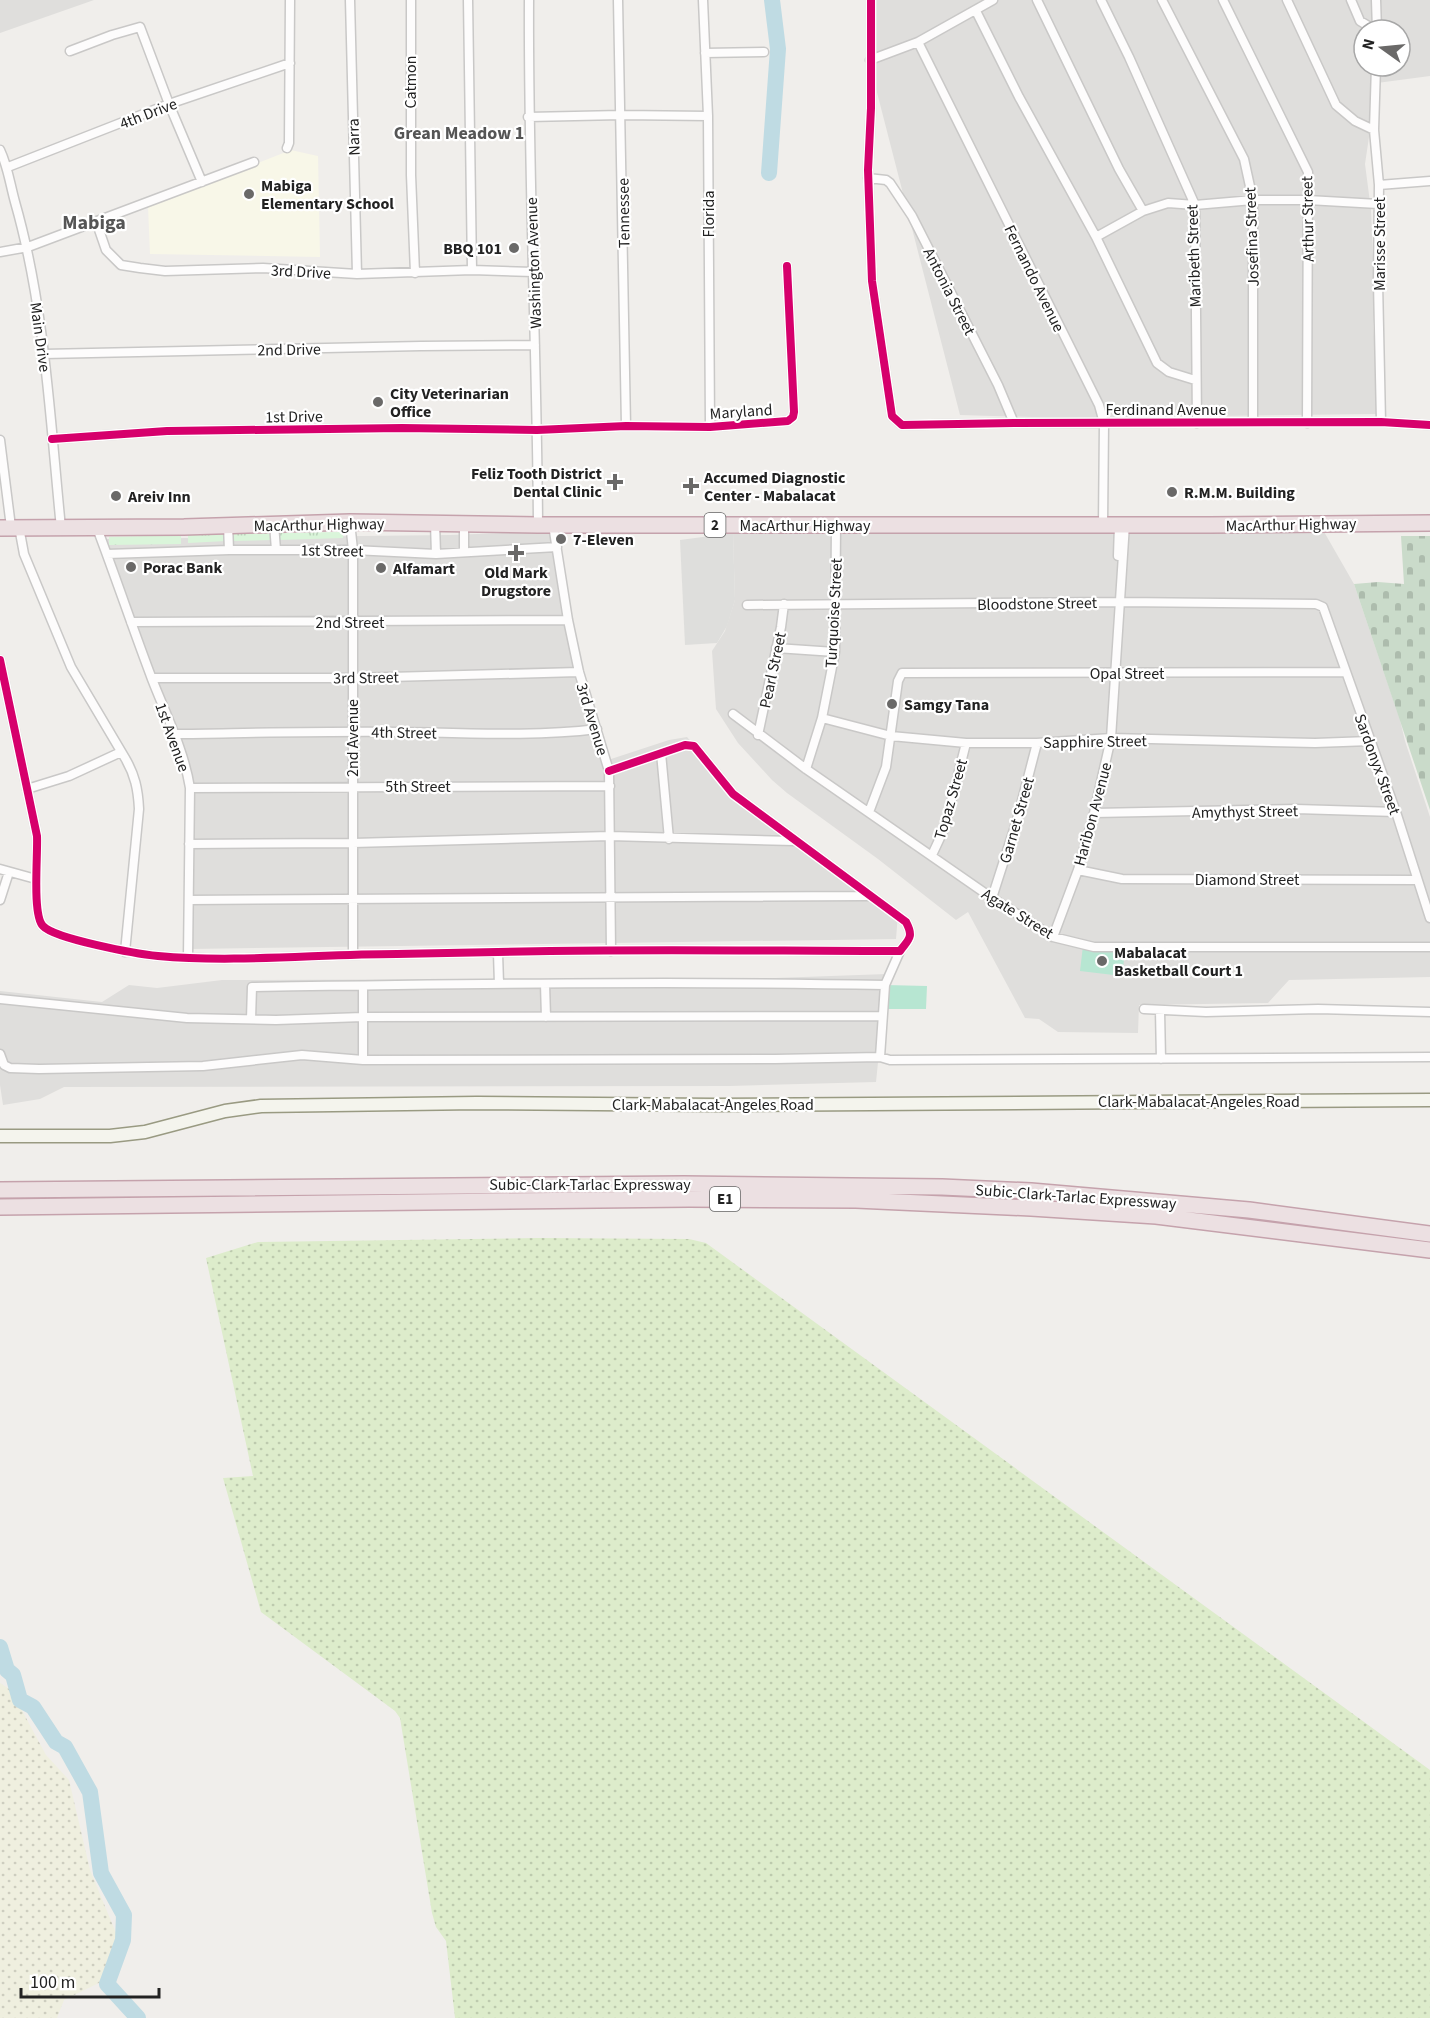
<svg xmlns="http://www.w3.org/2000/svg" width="1430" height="2018" viewBox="0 0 1430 2018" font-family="'Source Sans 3',sans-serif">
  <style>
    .residential { fill: #dfdedc; fill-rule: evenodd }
    .education { fill: #f8f7e8 }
    .religious { fill: #dededc }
    .farmland { fill: url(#farmland-dots) }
    .grass { fill: url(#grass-dots) }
    .cemetery { fill: url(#cemetery-stones) }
    .park { fill: url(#park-tufts) }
    .pitch { fill: #b7e6d2 }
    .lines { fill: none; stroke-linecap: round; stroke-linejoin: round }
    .river { stroke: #bfdbe3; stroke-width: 16 }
    .street-casing { stroke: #c9c8c7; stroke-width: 11 }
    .secondary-casing { stroke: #999a82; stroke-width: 15 }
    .highway-casing { stroke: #c5a2ac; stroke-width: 18 }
    .street { stroke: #fdfcfc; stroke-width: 8 }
    .secondary { stroke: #f4f4ed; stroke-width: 12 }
    .highway { stroke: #ece0e2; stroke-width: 15 }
    .cycleway-casing { stroke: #fff; stroke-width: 11 }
    .cycleway { stroke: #d6006c; stroke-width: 8 }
    .poi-dot { fill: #6a6968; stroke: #fff; stroke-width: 2 }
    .labels { text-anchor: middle; stroke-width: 4.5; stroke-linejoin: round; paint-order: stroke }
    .shield { fill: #fff; stroke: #646464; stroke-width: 1.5 }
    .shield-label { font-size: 15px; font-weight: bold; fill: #222 }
    .street-label { font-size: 16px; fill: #222; stroke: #fff }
    .poi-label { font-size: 16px; font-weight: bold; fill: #222; stroke: #fff; text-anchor: start }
    .neighbourhood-label { font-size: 18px; font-weight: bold; fill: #555; stroke: #fff }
    .quarter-label { font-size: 20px; font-weight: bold; fill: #555; stroke: #fff }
  </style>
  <defs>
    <pattern id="farmland-dots" width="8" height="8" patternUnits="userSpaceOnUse" patternTransform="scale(1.5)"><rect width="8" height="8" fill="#efefdf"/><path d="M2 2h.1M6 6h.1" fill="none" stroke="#cdcdbf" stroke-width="1.8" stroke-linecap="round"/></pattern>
    <pattern id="grass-dots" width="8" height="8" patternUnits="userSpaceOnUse" patternTransform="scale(1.5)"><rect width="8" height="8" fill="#ddeccb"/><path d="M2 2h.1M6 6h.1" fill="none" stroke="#bdcaae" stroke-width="1.8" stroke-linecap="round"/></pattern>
    <pattern id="cemetery-stones" width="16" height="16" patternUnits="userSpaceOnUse" patternTransform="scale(1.5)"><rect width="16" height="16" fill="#cadbca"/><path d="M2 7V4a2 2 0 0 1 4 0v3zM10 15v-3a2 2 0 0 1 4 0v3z" fill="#adbcad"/></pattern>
    <pattern id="park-tufts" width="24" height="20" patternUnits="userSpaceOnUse" patternTransform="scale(1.5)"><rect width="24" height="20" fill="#daf5da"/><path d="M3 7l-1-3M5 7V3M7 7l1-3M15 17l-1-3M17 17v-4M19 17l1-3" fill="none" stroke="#bbd2bb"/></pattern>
  </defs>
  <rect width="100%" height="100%" fill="#f0eeeb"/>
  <path class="residential" d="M0,0H94L0,33Z
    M875,0H1430V76L1377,83L1365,164L1371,210L1375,305L1373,326L1376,358V414L1066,418L960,415L872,73ZM1364,30H1400V66H1364Z
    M801,527L1323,530L1354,584L1400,720L1405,741L1430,817V977L1289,980L1268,1003L1139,1005L1138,1033L1058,1032L1039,1019L1025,1018L968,912L956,920L878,859L787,793L772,780L738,743L716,709L712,651L725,631L735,600L733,533Z
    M553,531L573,659L608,760L669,740L687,737L720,776L771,822L844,871L850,880L898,914L896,939L190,949V781L175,726L104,539L450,535Z
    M887,974L876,1082L730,1086L64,1087L40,1099L3,1105L0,1085V991L102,1002L129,985L157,988L222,980L775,978Z"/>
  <path class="education" d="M291,150L318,156L320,257L150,254L148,206Z"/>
  <path class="religious" d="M733,533L735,600L727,626L717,643L685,645L680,540Z"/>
  <path class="farmland" d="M0,1683L11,1690L46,1755L69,1780L90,1870L116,1933L117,1953L105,1980L64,2000L57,2018H0Z"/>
  <path class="grass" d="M538,1238L689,1239L706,1243L1430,1770V2018H455L446,1941L436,1927L432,1913L400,1718L395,1711L261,1612L223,1478L253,1476L206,1258L258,1242Z"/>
  <path class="cemetery" d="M1401,536H1430V810L1354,584L1378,582L1404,584Z"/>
  <path class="park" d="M272,532V540L232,541V533Z
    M343,532V538L278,540V533Z
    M225,533L226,541L188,543V535Z
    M181,535V544L109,545V537Z"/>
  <path class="pitch" d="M1083,946L1125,951L1122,976L1080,971Z
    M886,985L927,986L926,1009H886Z"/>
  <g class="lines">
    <path class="river" d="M769,173L778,49L772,0
      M0,1647L7,1670L13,1675L20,1700L33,1707L56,1742L65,1747L90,1792L101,1873L124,1915L123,1940L107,1984L138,2018"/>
    <g class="street-casing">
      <path id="street" d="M350,0L357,274
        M411,0V175L415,273
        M468,0L472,270
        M529,0C528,175 537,350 538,525
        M618,0L626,426
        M703,0L708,116L710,427
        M871,0V108L868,170L872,281L892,416L902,425L1014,423L1381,422L1430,425
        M1037,0L1119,169L1143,211
        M1101,0L1129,57L1195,205L1197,423
        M1162,0L1244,159L1253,200V422
        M1223,0L1308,172L1307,423
        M1287,0L1336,105L1355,121L1374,130
        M1351,0L1360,21L1375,30
        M1376,0L1377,30
        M976,11L1019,97L1096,237L1157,363L1169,372L1195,380
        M918,42L1099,405L1104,423L1103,525
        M70,51L112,35L140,27L169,104L202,182
        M705,53L764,52
        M870,60L918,42L993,0
        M1376,66L1374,130L1379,185L1378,282L1381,422
        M528,117L621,115L708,116
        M287,148L289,143L290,0
        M0,150C8,167 10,184 15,202C45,307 50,419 61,528
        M8,167L169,104L290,63
        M868,178L886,180L890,183L912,216L998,385L1014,423
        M1379,185L1430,181
        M96,221L106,250L121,265L140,268L165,271L263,268L357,274L472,270L533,272
        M1096,237L1143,211L1168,203L1195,205L1253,200H1308L1378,204
        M0,252L28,247L254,162
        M44,354L421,346L535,345
        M52,439L167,431L402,428L537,430L626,426L710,427L788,421L793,417L794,412L787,266
        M0,440L11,527
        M350,522L353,550V954
        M435,523L436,554
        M274,524L276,550
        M228,525L229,550
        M553,525L568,620L579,672L609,771L611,951
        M19,527L24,554L71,667L125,758C135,775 138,789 139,809L125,952
        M97,528C116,578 133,629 152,679C166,715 184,750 190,788L188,957
        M464,552V524
        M107,554L229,550H353L436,554L557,547
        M1118,556L1119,525
        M747,605L1120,602L1316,604L1323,607L1396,812L1430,918
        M131,622L568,620
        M776,648L835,652
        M0,660L37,836C38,854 32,915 43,926C55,939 137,954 158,956C235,963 319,954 397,954C448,953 499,952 550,951C667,949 784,951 900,951C909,939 914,937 906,922L733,794L694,746L685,745L609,771
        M152,678H352L579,672
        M733,714L806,769L992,898L1053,937L1094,947H1430
        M822,718L891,736L966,743H1037L1111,738L1315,743L1370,741
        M175,734C251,733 328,731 404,732C468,733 533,737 597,729
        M758,735L781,627L784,604
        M661,753L669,839
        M806,769L822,718L835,652L836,525
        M190,788L610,786
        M27,789L69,776L121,752
        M869,812L886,767L898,681L902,673L1346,672
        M1094,813L1296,809L1396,812
        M189,844L353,843L610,836L794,841
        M932,855L945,827L966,743
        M0,869L36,879
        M1078,870L1122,879L1416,880
        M992,898L1017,820L1037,743
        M0,900L9,872
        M189,900L867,896
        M1053,937L1078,870L1094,813L1111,738L1125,524
        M498,953L499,984
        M545,984L546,1017
        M0,999L187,1018L276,1020L363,1017L882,1016
        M1144,1009L1206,1012L1318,1009L1430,1012
        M1160,1011L1161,1059
        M251,1019L252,987C463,984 674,981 885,985
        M0,1054L4,1065L10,1068L39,1069L203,1066L302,1055L363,1060L775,1059L880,1057L890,1060L1430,1057
        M880,1057L885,985L900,951
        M363,1060V986"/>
    </g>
    <g class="secondary-casing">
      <path id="secondary" d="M0,1136H110L145,1132L225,1111L261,1106L477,1103L714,1105L1430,1100"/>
    </g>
    <g class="highway-casing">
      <path id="highway" d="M0,528L184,527L350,522L538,525H1210L1430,523
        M0,1190L684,1184L942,1187L1031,1191L1249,1210L1430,1234
        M0,1207L689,1199L856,1200L1031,1208L1156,1216L1430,1250"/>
    </g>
    <use href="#street" class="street"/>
    <use href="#secondary" class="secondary"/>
    <use href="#highway" class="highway"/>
    <g class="cycleway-casing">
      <path id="cycleway" d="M871,0V108L868,170L872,281L892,416L902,425L1014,423L1381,422L1430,425
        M52,439L167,431L402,428L537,430L626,426L710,427L788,421L793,417L794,412L787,266
        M0,660L37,836C38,854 32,915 43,926C55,939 137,954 158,956C235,963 319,954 397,954C448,953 499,952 550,951C667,949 784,951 900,951C909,939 914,937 906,922L733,794L694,746L685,745L609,771"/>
    </g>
    <use href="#cycleway" class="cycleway"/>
  </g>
  <g class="poi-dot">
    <circle cx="249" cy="194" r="6"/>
    <circle cx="514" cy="248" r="6"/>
    <circle cx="378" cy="402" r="6"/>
    <path d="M612 473h6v6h6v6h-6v6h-6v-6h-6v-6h6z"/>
    <path d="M688 477h6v6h6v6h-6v6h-6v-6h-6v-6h6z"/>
    <circle cx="1172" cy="492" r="6"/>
    <circle cx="116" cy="496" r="6"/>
    <circle cx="561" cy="539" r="6"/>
    <path d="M513 544h6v6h6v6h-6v6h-6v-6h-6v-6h6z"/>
    <circle cx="131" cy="567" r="6"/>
    <circle cx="381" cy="568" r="6"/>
    <circle cx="892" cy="704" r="6"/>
    <circle cx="1102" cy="961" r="6"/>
  </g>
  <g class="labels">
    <g class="shield">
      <rect x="704.5" y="513" width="21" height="24" rx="4.5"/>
      <rect x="710" y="1187" width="30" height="24" rx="4.5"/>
    </g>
    <g class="shield-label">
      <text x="715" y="530">2</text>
      <text x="725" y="1204">E1</text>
    </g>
    <g class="street-label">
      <text transform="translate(410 82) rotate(-90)" y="6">Catmon</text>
      <text transform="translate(148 113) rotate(-21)" y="6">4th Drive</text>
      <text transform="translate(353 137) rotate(-92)" y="6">Narra</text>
      <text transform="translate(623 213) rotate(-91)" y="6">Tennessee</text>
      <text transform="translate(708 214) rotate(-90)" y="6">Florida</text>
      <text transform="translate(1307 219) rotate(-91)" y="6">Arthur Street</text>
      <text transform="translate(1251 237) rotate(-92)" y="6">Josefina Street</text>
      <text transform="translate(1379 244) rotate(-90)" y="6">Marisse Street</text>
      <text transform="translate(1193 256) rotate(-92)" y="6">Maribeth Street</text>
      <text transform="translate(533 263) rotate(-92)" y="6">Washington Avenue</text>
      <text transform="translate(301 271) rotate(3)" y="6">3rd Drive</text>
      <text transform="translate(1035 278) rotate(64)" y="6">Fernando Avenue</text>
      <text transform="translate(950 291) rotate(63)" y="6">Antonia Street</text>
      <text transform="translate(41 337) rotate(82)" y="6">Main Drive</text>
      <text transform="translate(289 349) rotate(-1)" y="6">2nd Drive</text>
      <text x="1166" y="415">Ferdinand Avenue</text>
      <text transform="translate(741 411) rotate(-4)" y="6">Maryland</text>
      <text transform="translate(294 416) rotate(-1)" y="6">1st Drive</text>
      <text transform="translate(319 524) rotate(-1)" y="6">MacArthur Highway</text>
      <text transform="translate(1291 524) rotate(-1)" y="6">MacArthur Highway</text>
      <text x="805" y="531">MacArthur Highway</text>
      <text transform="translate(332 550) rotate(1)" y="6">1st Street</text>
      <text transform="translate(1037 603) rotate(-1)" y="6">Bloodstone Street</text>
      <text transform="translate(833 613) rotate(-87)" y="6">Turquoise Street</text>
      <text x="350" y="628">2nd Street</text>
      <text transform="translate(772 670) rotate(-78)" y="6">Pearl Street</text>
      <text x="1127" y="679">Opal Street</text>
      <text transform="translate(366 677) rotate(-1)" y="6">3rd Street</text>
      <text transform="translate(593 719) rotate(73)" y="6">3rd Avenue</text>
      <text transform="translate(404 732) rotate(1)" y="6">4th Street</text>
      <text transform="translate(173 737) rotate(70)" y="6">1st Avenue</text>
      <text transform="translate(352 738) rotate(-90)" y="6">2nd Avenue</text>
      <text transform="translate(1095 741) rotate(-1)" y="6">Sapphire Street</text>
      <text transform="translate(1378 764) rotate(70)" y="6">Sardonyx Street</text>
      <text x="418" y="792">5th Street</text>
      <text transform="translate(950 799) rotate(-74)" y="6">Topaz Street</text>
      <text transform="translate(1245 811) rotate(-1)" y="6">Amythyst Street</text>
      <text transform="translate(1092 814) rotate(-75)" y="6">Haribon Avenue</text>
      <text transform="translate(1016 820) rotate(-74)" y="6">Garnet Street</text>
      <text x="1247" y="885">Diamond Street</text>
      <text transform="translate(1018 913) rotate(32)" y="6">Agate Street</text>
      <text x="1199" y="1107">Clark-Mabalacat-Angeles Road</text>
      <text x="713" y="1110">Clark-Mabalacat-Angeles Road</text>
      <text x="590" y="1190">Subic-Clark-Tarlac Expressway</text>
      <text transform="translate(1076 1196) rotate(4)" y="6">Subic-Clark-Tarlac Expressway</text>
    </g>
    <g class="poi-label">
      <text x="261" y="191">Mabiga<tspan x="261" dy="18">Elementary School</tspan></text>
      <text x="502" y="254" text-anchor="end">BBQ 101</text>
      <text x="390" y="399">City Veterinarian<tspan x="390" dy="18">Office</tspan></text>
      <text x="602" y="479" text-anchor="end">Feliz Tooth District<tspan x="602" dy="18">Dental Clinic</tspan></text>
      <text x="704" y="483">Accumed Diagnostic<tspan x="704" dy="18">Center - Mabalacat</tspan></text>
      <text x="1184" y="498">R.M.M. Building</text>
      <text x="128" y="502">Areiv Inn</text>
      <text x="573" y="545">7-Eleven</text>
      <text x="143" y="573">Porac Bank</text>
      <text x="393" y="574">Alfamart</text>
      <text x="516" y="578" text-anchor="middle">Old Mark<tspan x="516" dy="18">Drugstore</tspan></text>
      <text x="904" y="710">Samgy Tana</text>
      <text x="1114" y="958">Mabalacat<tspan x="1114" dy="18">Basketball Court 1</tspan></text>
    </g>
    <g class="neighbourhood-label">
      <text x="459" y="139">Grean Meadow 1</text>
    </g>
    <g class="quarter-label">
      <text x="94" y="229">Mabiga</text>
    </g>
  </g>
  <g transform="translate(1382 48) rotate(285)"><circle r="28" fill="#ffffff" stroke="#a7a7a7" stroke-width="1.5"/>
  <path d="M0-4.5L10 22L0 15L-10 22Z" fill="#6a6968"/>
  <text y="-9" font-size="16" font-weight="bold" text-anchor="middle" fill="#222222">N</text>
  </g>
  <path d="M21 1988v9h138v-9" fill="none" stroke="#222222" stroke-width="3"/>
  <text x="30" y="1988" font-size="18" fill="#222222" stroke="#ffffff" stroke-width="4.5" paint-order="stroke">100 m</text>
</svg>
